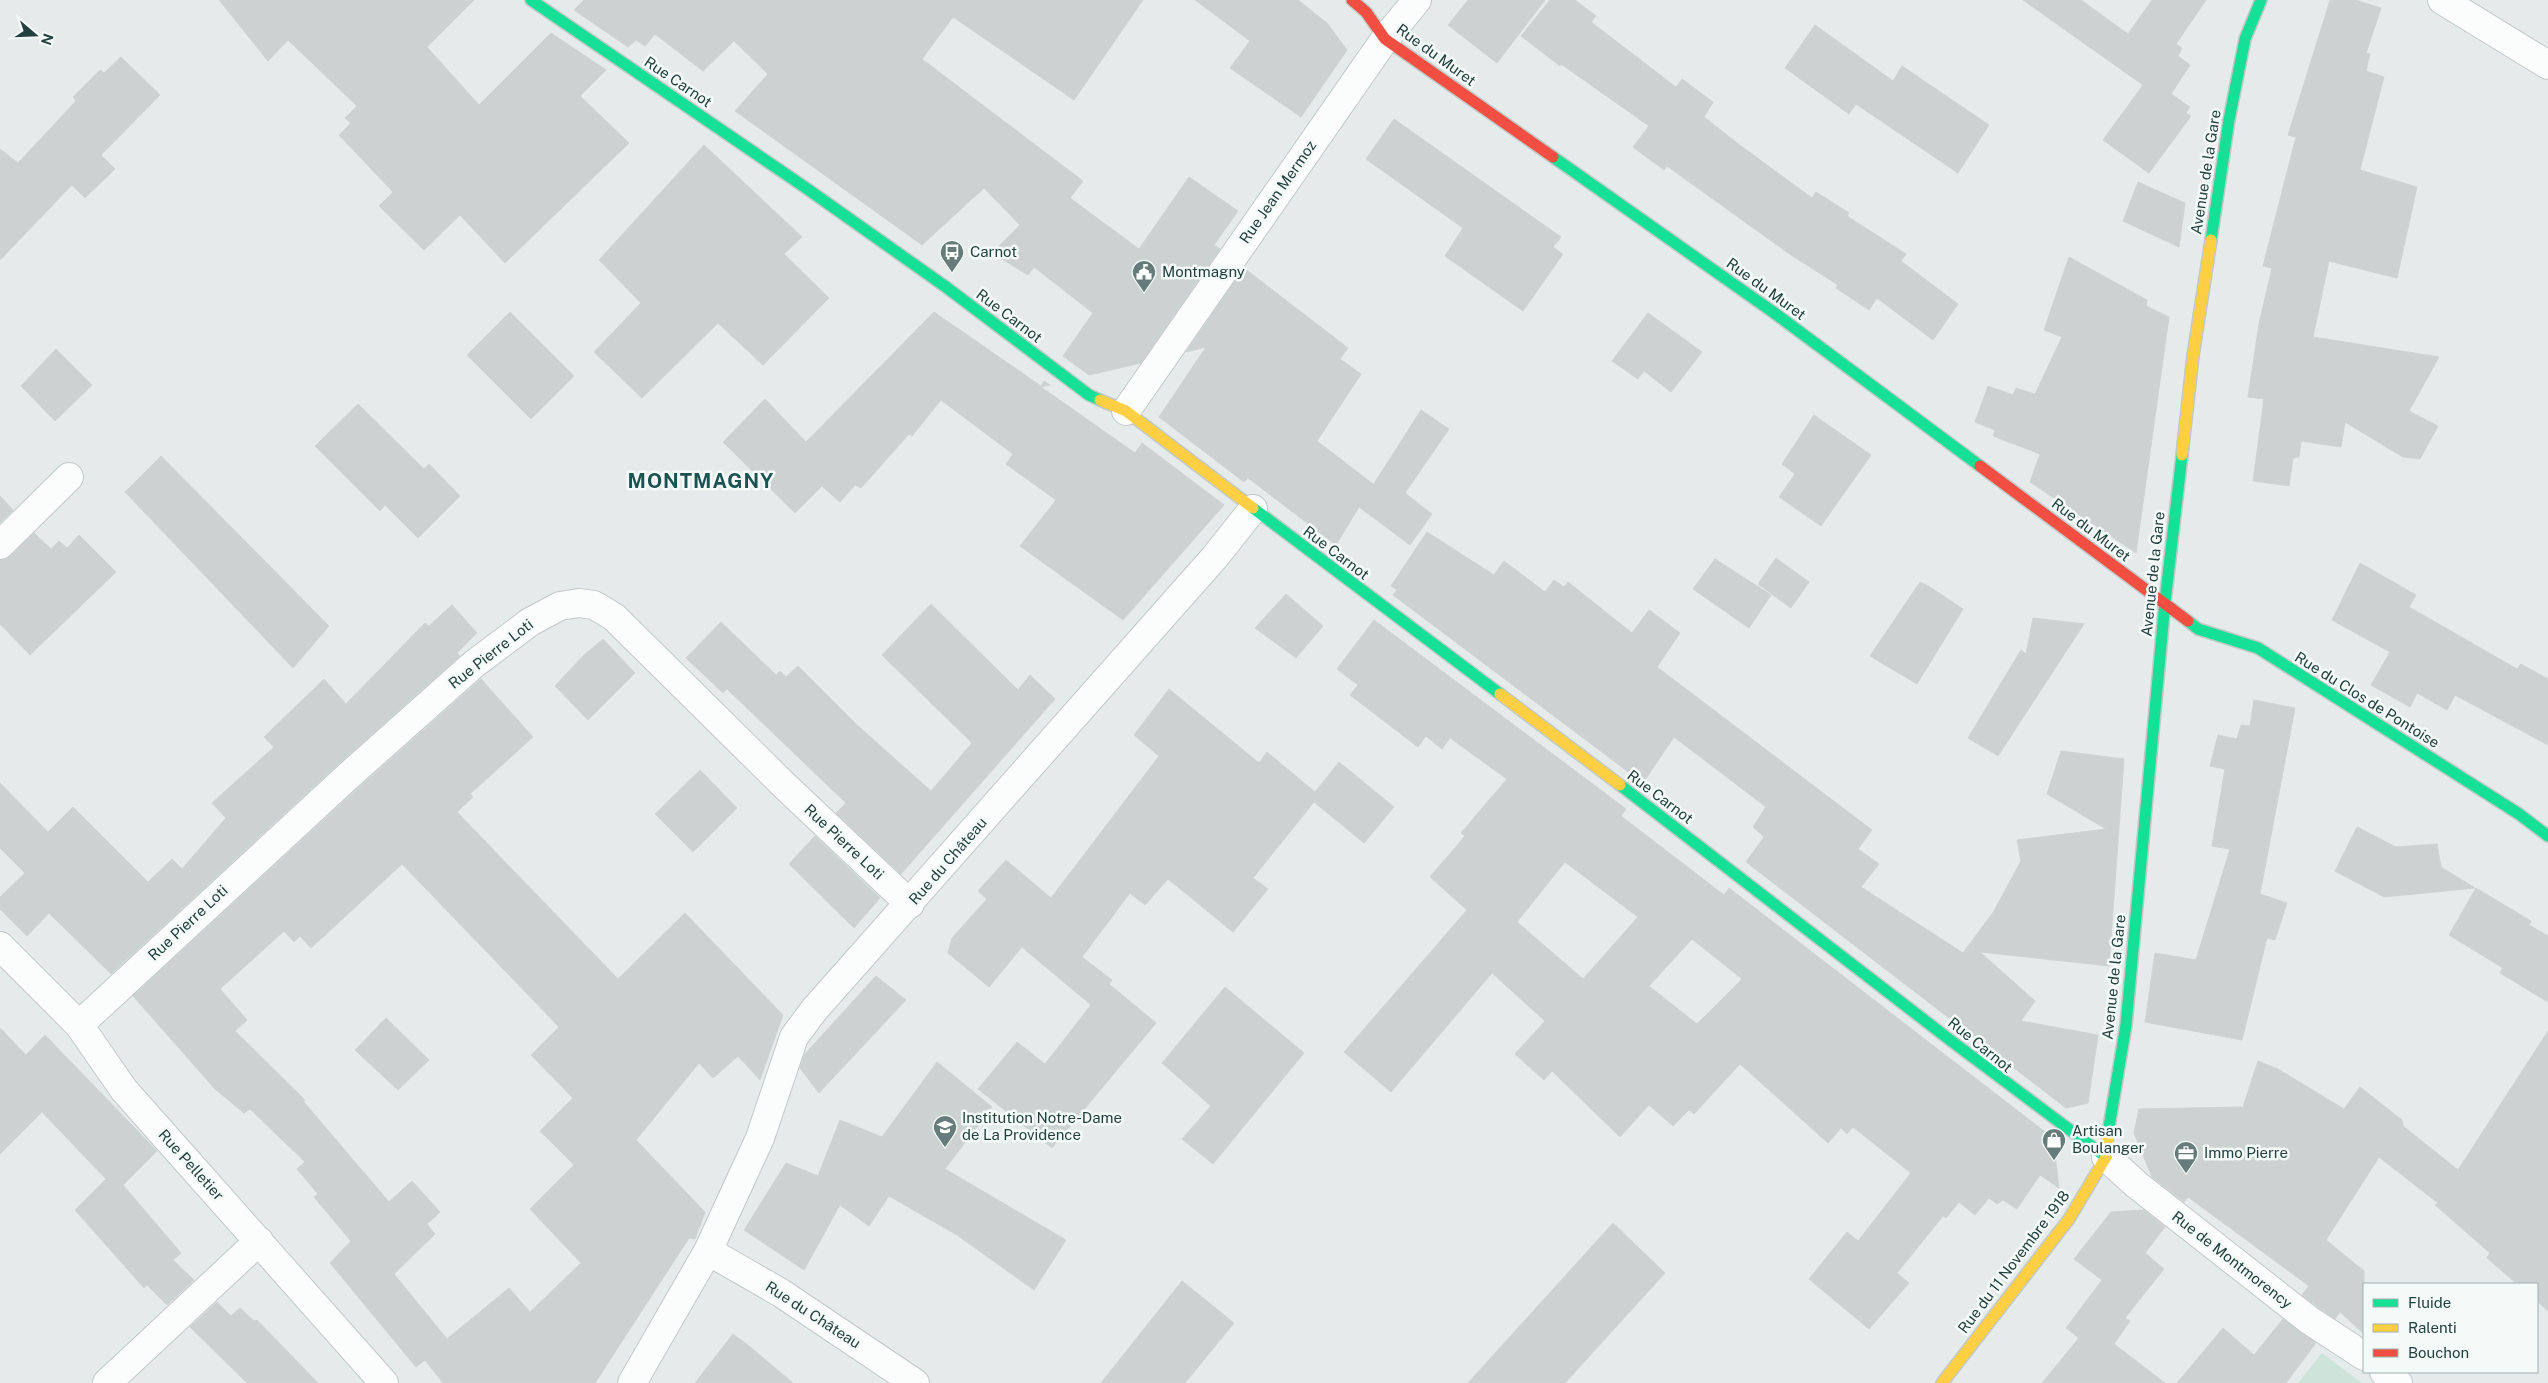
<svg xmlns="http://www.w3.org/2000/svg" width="2548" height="1383" viewBox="0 0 2548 1383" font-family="'Public Sans',sans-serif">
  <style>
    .green { fill: #cee4da }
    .building { fill: #ccd2d1; stroke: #ced4d3; fill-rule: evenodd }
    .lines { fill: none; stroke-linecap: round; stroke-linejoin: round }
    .street-casing { stroke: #c2c8c7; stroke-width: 30 }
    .fast-casing { stroke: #c1c9c7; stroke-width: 14 }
    .slow-casing { stroke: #c1c9c7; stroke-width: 14 }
    .jam-casing { stroke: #c1c9c7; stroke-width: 14 }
    .street { stroke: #fbfcfc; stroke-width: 28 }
    .fast { stroke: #16e098; stroke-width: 11 }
    .slow { stroke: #ffcf43; stroke-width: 11 }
    .jam { stroke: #f24e42; stroke-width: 11 }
    .labels { text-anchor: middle; stroke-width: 5; stroke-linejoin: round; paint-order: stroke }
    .street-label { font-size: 15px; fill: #22403e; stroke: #f4faf8 }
    .poi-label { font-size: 15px; fill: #22403e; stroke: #f4faf8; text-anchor: start }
    .district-label { font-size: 20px; font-weight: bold; letter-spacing: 1px; fill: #1c5352; stroke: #f4faf8 }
  </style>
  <rect width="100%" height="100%" fill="#e5ebea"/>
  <path class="green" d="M2322,1353L2362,1383H2298Z"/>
  <path class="building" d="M219,0H474L427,47L479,105L551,33L606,70L580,96L629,143L505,263L460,215L424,250L379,206L393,192L339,135L351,123L345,118L357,106L288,40L268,61Z
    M584,0H1143L1074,100L953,17L922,59L1083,181L1070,198L1139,249L1189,177L1238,211L1214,245L1220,249L1141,363L1089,375L1063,356L1093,313L1034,267L1028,275L992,253L1020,225L984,188L922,245L735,111L768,74L734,41L703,71L655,34L645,46L636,40L628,47L574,10Z
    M1195,0H1298L1327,23L1347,50L1301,117L1230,68L1250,41Z
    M1468,0H1545L1497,63L1448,25Z
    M1550,0H1575L1596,16L1591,22L1676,87L1682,79L1713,102L1704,117L1737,143L1812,198L1816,192L1849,213L1847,216L1906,254L1901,261L1958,304L1933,340L1877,298L1869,310L1836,288L1838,285L1788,253L1667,166L1664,170L1633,147L1649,126L1561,64L1560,66L1521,36Z
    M2023,0H2081L2128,34L2152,0H2206L2176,44L2182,48L2178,56L2190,65L2171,94L2190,107L2186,113L2191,116L2149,173L2103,140L2143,85Z
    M2330,0H2355L2381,8L2366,53L2370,54L2366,71L2384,77L2360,170L2417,187L2397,278L2329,261L2313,337L2439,357L2409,411L2438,426L2420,459L2403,457L2345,422L2341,447L2301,441L2299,457L2293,458L2289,486L2253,481L2264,399L2248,397L2259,324L2272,268L2263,266L2296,137L2288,135Z
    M1815,25L1893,81L1902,66L1989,125L1958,173L1856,104L1849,114L1785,68Z
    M121,57L160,95L101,155L115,169L85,198L72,185L0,260V149L18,163L76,101L73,97L100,70L104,73Z
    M1394,119L1561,237L1553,247L1563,254L1523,311L1445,256L1463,228L1366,159Z
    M704,145L802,237L784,254L829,298L763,365L718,323L642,398L594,352L641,303L599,260Z
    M2138,182L2185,203L2179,247L2123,221Z
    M2069,257L2147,300L2146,306L2169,317L2136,553L2030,482L2040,454L1993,436L1995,430L1975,422L1988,386L2013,395L2016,388L2035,394L2062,337L2044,330Z
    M1244,268L1348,348L1340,359L1361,374L1317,441L1373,484L1370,490L1421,410L1449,429L1405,493L1432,514L1410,545L1359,507L1336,545L1248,478L1244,482L1159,417L1206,347L1186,352Z
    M510,312L574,376L531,419L467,355Z
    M934,312L1041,386L1044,381L1050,385L1041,387L1135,453L1142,443L1224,505L1123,620L1020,546L1056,500L1006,464L1013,454L941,400L912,436L909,434L861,488L855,485L840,502L822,486L795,513L723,442L765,399L806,442Z
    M1648,313L1702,352L1671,392L1644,371L1638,379L1612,361Z
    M56,349L92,385L55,421L21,386Z
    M358,404L424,469L429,464L460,496L418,538L385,505L380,511L315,446Z
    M1814,415L1871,455L1821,526L1779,497L1795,474L1782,464Z
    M161,456L329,626L293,668L125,492Z
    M0,496L13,510L0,523Z
    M1427,532L1494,575L1504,561L1545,592L1554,580L1564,587L1568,582L1632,633L1649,610L1680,633L1657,667L1872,830L1858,849L1879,864L1861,887L1963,953L1994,911L2021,861L2017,840L2106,829L2047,794L2061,751L2124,759L2109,966L1980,952L2035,1001L2021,1021L2098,1035L2088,1103L2066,1108L1746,862L1764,837L1753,827L1766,807L1674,737L1643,783L1393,595L1397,590L1391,586Z
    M34,533L51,549L59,541L67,548L79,535L116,572L30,655L0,624V560L11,556Z
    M1776,558L1809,582L1791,608L1758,584Z
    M1715,559L1771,595L1749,628L1693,589Z
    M2360,563L2416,595L2409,607L2517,669L2521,664L2548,679V745L2455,695L2447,710L2417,693L2410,707L2371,685L2390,652L2332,620Z
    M1920,582L1930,587L1963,609L1917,684L1870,656Z
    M1286,594L1323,626L1296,658L1255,628Z
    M931,604L1018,690L1030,675L1055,699L901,874L836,813L846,803L727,689L723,693L686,658L721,622L776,675L780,671L786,677L798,666L857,725L931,791L972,743L882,655Z
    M452,605L477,633L457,653L460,656L335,767L111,974L49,913L27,936L0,909V897L25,873L0,848V783L48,832L73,807L148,882L172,859L182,869L226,818L212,803L274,747L264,737L324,679L346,704L425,623L429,626Z
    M2033,618L2084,624L1998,756L1968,738L2021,650L2026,654Z
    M1374,620L1626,809L1621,816L1724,895L1729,888L2053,1138L2059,1188L2040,1175L2017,1209L2003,1200L1997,1204L1989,1198L1975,1215L1959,1202L1946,1218L1943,1216L1897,1273L1909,1283L1869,1329L1809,1279L1847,1232L1858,1241L1911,1173L1853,1127L1847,1134L1841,1128L1828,1143L1740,1064L1694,1114L1689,1110L1673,1126L1649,1105L1620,1137L1552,1071L1544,1080L1515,1054L1545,1021L1492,973L1391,1092L1344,1052L1467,910L1430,877L1465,836L1461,833L1507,779L1450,738L1442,749L1426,736L1418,747L1350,695L1358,685L1337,669ZM1565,862L1638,917L1583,979L1517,922ZM1692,939L1742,979L1697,1024L1649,986Z
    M603,639L635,673L588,720L555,686L583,656Z
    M481,679L533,737L470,794L473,797L457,812L618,979L685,913L783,1015L760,1080L738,1056L713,1078L699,1063L636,1140L705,1212L695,1239L689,1238L595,1383H443L425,1360L416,1367L330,1263L351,1241L314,1197L318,1194L297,1169L305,1162L250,1109L244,1113L215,1089L133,996L356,790ZM402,864L559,1027L531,1055L573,1098L540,1131L574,1165L530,1209L581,1263L530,1312L509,1288L447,1339L394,1274L435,1234L427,1224L440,1212L412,1181L389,1202L303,1101L305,1100L235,1031L247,1020L220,989L284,931L294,942L300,936L311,948Z
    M1169,689L1259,763L1267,752L1315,792L1339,762L1394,807L1364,843L1314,802L1253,878L1268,889L1233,932L1168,879L1145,905L1130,893L1082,957L1112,980L1109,984L1156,1023L1052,1148L978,1089L1017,1042L1045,1064L1091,1005L1022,947L989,987L948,953L952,938L987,899L978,891L1006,860L1051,898L1159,756L1134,735Z
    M2254,700L2295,708L2260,894L2287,903L2275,940L2267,938L2242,1040L2145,1022L2155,953L2196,960L2230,849L2212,846L2225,769L2210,766L2218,735L2237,739L2241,725L2250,726Z
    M700,770L737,808L693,852L655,814Z
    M2357,827L2396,847L2437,844L2441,867L2475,888L2384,897L2335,871Z
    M815,836L880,898L854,928L789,864Z
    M2476,888L2531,921L2529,925L2548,936V1002L2500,973L2503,968L2449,935Z
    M876,976L906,1000L819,1093L800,1068L804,1055Z
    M1225,987L1304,1053L1213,1164L1182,1139L1211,1106L1162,1063Z
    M386,1018L429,1060L398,1090L355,1050Z
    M0,1028L26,1055L45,1035L157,1151L123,1185L181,1253L173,1260L194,1280L167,1305L147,1285L144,1288L75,1210L106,1179L42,1112L0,1154Z
    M2548,1031V1311L2537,1301V1284H2517L2487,1258L2490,1253L2435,1205L2438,1203L2379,1157L2326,1240L2364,1271V1334L2340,1312L2335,1319L2318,1307L2302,1295L2309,1286L2188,1197L2184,1202L2152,1177L2134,1133L2139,1109L2243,1107L2258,1061L2278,1069L2344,1109L2360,1087L2402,1120L2403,1126L2458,1170Z
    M937,1062L992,1107L945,1169L1066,1240L1034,1290L957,1235L889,1196L869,1226L840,1205L804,1270L744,1230L786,1163L818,1176L840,1120L882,1137Z
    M2144,1210L2165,1227L2145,1253L2164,1269L2125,1318L2130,1321L2114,1344L2165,1383H2042L2079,1338L2066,1328L2102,1280L2074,1259L2111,1212Z
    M1613,1223L1665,1273L1565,1383H1468Z
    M1182,1281L1234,1323L1185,1383H1101Z
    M217,1302L231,1316L240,1308L254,1321L257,1320L318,1383H247L190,1327Z
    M2283,1319L2316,1343L2286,1383H2177L2223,1328L2254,1355Z
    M733,1334L749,1346L793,1383H695Z"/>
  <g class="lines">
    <g class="street-casing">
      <path id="street" d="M2442,0L2548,65
        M1126,411L1385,39L1417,0
        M0,545L69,477
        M0,946L79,1025L124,1090L384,1383
        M79,1025L346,778L474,664L530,622L560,606L579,603L594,605L614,617L786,787L910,904
        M2106,1157L2137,1185L2309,1320L2364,1356
        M708,1251L781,1293L915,1383
        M2384,1372L2398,1383
        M107,1383L259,1241
        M632,1383L708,1251L760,1138L794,1037L814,1010L1214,558L1253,509"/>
    </g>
    <g class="fast-casing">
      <path id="fast" d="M531,0L806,188L946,287L1089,395L1100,400
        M1553,157L1773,312L1980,466
        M2211,240L2229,120L2245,39L2261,0
        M1253,508L1500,694
        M2188,621L2198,629L2258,648L2519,814L2548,836
        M1620,785L1950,1040L2106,1157
        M2108,1133L2126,1025L2165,602L2182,455"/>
    </g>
    <g class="slow-casing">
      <path id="slow" d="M1100,400L1126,411L1253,508
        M2182,455L2193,356L2211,240
        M1500,694L1620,785
        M1942,1383L2069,1219L2106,1157L2108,1133"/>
    </g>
    <g class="jam-casing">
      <path id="jam" d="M1352,0L1366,12L1385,39L1553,157
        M1980,466L2188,621"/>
    </g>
    <use href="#street" class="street"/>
    <use href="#fast" class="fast"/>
    <use href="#slow" class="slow"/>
    <use href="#jam" class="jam"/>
  </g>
  <defs>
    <g id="bus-pin" transform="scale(1.25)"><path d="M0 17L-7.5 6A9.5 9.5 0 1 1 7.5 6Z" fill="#667c7a" stroke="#f4faf8"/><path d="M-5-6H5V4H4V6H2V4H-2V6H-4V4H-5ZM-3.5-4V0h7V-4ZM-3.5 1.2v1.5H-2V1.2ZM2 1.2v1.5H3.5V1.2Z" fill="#fff"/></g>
    <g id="civic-pin" transform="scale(1.25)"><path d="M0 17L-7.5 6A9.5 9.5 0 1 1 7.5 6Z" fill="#667c7a" stroke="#f4faf8"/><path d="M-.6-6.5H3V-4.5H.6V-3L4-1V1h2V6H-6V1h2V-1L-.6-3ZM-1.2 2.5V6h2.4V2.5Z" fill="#fff"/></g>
    <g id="school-pin" transform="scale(1.25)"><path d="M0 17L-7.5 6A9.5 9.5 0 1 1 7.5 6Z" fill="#667c7a" stroke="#f4faf8"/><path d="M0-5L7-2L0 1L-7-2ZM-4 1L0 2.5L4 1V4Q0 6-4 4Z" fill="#fff"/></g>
    <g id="shop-pin" transform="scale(1.25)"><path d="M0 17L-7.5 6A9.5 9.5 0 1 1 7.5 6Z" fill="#667c7a" stroke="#f4faf8"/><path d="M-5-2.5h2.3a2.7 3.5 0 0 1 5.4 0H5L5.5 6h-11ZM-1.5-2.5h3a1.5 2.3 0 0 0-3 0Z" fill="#fff"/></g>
    <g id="office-pin" transform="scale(1.25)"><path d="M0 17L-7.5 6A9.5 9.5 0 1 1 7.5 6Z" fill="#667c7a" stroke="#f4faf8"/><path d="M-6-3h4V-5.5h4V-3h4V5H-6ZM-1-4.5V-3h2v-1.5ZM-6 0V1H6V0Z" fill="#fff"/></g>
  </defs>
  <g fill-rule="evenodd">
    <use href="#bus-pin" x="952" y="252"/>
    <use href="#civic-pin" x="1144" y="272"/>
    <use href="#school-pin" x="945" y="1127"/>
    <use href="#shop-pin" x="2054" y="1140"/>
    <use href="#office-pin" x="2186" y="1153"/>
  </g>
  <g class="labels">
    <g class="street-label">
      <text transform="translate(1436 55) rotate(36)" y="5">Rue du Muret</text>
      <text transform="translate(678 82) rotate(34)" y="5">Rue Carnot</text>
      <text transform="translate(2206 172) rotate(-81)" y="5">Avenue de la Gare</text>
      <text transform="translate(1278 192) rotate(-55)" y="5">Rue Jean Mermoz</text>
      <text transform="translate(1766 289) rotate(36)" y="5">Rue du Muret</text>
      <text transform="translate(1009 316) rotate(37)" y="5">Rue Carnot</text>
      <text transform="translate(2091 530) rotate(37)" y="5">Rue du Muret</text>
      <text transform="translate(1336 553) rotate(37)" y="5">Rue Carnot</text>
      <text transform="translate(2153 574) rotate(-84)" y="5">Avenue de la Gare</text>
      <text transform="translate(491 654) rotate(-38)" y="5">Rue Pierre Loti</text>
      <text transform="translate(2367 700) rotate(32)" y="5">Rue du Clos de Pontoise</text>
      <text transform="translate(1660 797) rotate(37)" y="5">Rue Carnot</text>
      <text transform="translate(844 842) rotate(43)" y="5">Rue Pierre Loti</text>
      <text transform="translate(948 861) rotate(-49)" y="5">Rue du Château</text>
      <text transform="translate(188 923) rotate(-43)" y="5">Rue Pierre Loti</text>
      <text transform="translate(2114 977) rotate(-84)" y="5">Avenue de la Gare</text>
      <text transform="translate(1980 1045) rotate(39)" y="5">Rue Carnot</text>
      <text transform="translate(191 1165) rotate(48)" y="5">Rue Pelletier</text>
      <text transform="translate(2232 1260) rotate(38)" y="5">Rue de Montmorency</text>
      <text transform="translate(2014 1262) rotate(-53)" y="5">Rue du 11 Novembre 1918</text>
      <text transform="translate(813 1315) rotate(33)" y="5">Rue du Château</text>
    </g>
    <g class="poi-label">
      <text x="970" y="257">Carnot</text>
      <text x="1162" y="277">Montmagny</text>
      <text x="962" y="1123">Institution Notre-Dame<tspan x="962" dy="17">de La Providence</tspan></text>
      <text x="2072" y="1136">Artisan<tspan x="2072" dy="17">Boulanger</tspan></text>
      <text x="2204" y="1158">Immo Pierre</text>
    </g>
    <g class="district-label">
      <text x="701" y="488">MONTMAGNY</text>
    </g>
  </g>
  <rect x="2363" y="1283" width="175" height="90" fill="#f4faf8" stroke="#a0b0ae"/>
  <rect x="2373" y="1299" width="25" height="8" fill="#16e098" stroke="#a0b0ae"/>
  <text x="2408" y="1308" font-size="15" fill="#22403e">Fluide</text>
  <rect x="2373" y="1324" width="25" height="8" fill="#ffcf43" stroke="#a0b0ae"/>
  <text x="2408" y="1333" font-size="15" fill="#22403e">Ralenti</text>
  <rect x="2373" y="1349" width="25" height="8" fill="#f24e42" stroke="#a0b0ae"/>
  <text x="2408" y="1358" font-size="15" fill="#22403e">Bouchon</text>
  <g transform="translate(35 35) rotate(109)" stroke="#f4faf8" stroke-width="4" paint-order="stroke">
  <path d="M0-4L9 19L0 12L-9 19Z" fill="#22403e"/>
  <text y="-8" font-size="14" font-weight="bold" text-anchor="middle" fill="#22403e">N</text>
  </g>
</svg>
